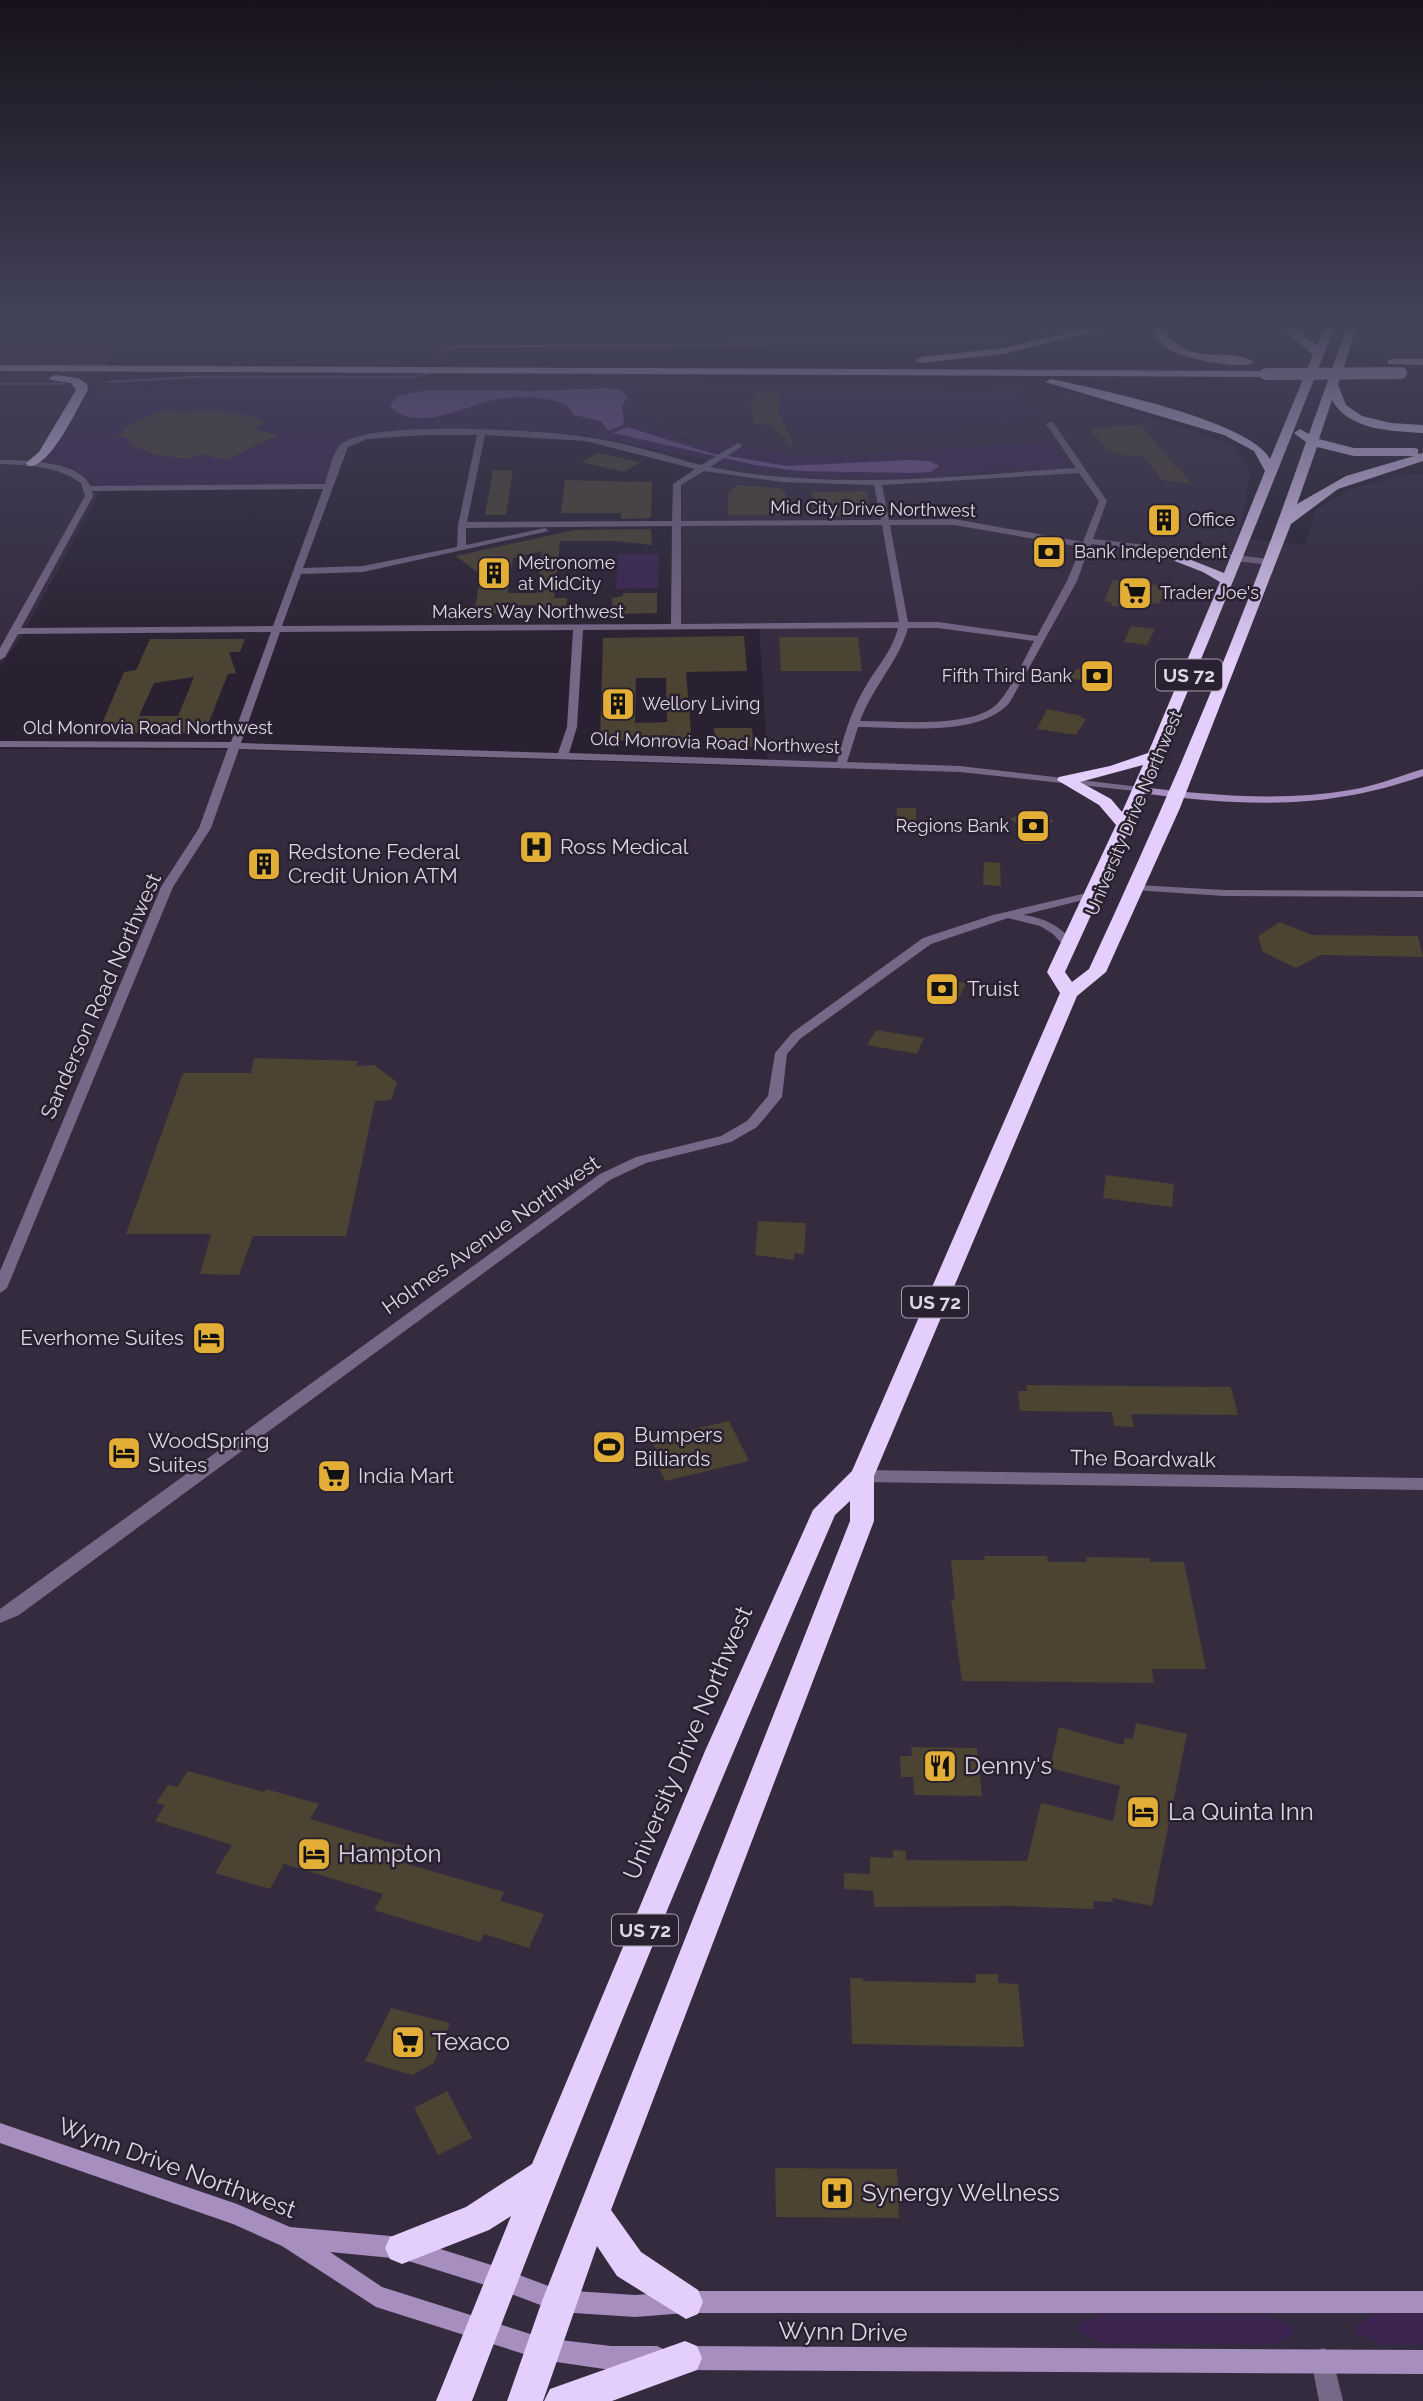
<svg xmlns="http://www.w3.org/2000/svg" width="1423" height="2401" viewBox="0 0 1423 2401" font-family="Raleway,sans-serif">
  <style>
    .built { fill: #352b3f }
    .green { fill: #3c2550 }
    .water { fill: #7a569a }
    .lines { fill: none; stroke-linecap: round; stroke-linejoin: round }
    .stream { stroke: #7a569a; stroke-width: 2.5 }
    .building { fill: #4c4332; fill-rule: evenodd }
    .street { fill: #776887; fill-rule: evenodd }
    .secondary { fill: #a68ebf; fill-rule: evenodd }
    .highway { fill: #e4cefc; fill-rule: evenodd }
    .highway-bridge { stroke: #e4cefc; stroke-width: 12 }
    .labels { text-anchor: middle; stroke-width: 5; stroke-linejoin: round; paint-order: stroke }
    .far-street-label { font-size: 18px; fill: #dcd7e1; stroke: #292131 }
    .far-poi-label { font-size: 18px; fill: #dcd7e1; stroke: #292131; text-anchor: start }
    .shield { fill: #292131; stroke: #a6a0ac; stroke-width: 2 }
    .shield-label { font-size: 19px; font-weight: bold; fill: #dcd7e1 }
    .poi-label { font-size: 21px; fill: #dcd7e1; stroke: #292131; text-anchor: start }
    .street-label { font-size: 21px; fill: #dcd7e1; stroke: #292131 }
    .near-street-label { font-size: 24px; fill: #dcd7e1; stroke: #292131 }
    .near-poi-label { font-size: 24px; fill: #dcd7e1; stroke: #292131; text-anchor: start }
  </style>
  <rect width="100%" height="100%" fill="#292131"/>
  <path class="built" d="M0,329H677L673,351L117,348L46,459L76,470L97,487H103L22,636L0,667Z
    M641,381L990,385L1080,395L1234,445L1251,473L1238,538L1305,545L1316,510L1353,488L1409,474H1423V2401H0V749L242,750L768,767L759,625H680L682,482L740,446L714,442L694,444L657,422L639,404Z"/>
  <path class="green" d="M243,381H641L639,404C652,418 674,440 694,444C707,446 711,440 721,437L731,443L805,457L1023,443L1021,441H1050L1070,466L903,478L848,479L765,472L580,434H388L349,442L328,486L97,487L76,470L46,459L93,389Z
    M783,389L1016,393L1025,399L1033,414L1031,421L927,431L796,435C779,419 778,411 783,389Z
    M618,554H659L658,588L616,589Z
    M1376,2313L1423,2314V2345H1385L1356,2333V2327Z
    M1103,2314L1268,2315L1292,2326L1294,2334L1271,2345L1108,2344L1097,2342L1077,2329L1079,2324Z"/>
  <path class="water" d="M606,388L620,390L628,397L622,405L624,424L608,431L601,421L574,415L567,405C546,396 521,396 498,399C469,404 415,435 390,406L397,396L427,390L536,391Z
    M627,427L710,453L787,466L910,460L930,461L939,466L931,472L912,473L800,471L755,465L613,433Z"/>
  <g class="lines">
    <path class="stream" d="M438,355L450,347L980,342L1050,329
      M107,382L197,377H414L432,372
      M0,384H64"/>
  </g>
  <path class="building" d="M758,392L781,394L778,411L794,445L792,447L771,425L754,423L750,403Z
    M175,409L179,412L219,410L251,416L264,423L252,429L278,435L226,460L200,454L189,459L155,455L133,446L128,438L117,437L127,427L155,413Z
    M1141,425L1157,445L1192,484L1162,480L1142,455L1127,456L1106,449L1089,428Z
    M598,453L640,462L624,472L581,462Z
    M493,470H513L506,515H485Z
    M565,480L652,482L651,518L621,519V513H561Z
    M736,485L780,488L786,494L783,515H728V494Z
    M867,491L871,516H815L812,492Z
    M1163,505L1179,507L1173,522L1156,520Z
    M574,530L651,529L652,545L614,541H560L554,598H567L566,612L537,614L536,605L507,606L503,614L474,612L481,575L456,556ZM542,551L537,593H508L513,558Z
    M1113,580L1166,586L1159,604L1124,600L1125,607L1112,606L1111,602L1104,601Z
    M623,593H657V613L612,614V598L623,596Z
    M1131,626L1155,629L1147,645L1124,642Z
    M744,636L747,671L686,672L692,744L653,745V740L600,741L603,638ZM636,678H666L667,722L635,723Z
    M779,637H858L862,671H781Z
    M150,639H245L240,652H229L236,673L228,674L208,724H195L191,733H113L115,726H101L124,672L136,670ZM194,677L178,716H139L154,683Z
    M1082,667L1106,670L1101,683L1061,677Z
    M1047,709L1082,716L1080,718L1086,719L1076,735L1037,729Z
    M714,728H752L754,747H716Z
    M897,808H916V829L896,828Z
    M1031,809L1054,821L1039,829L1040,844H1025L1024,828L1009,819Z
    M984,862L1000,863L1001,886L983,885Z
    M1280,922L1312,935L1418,936L1423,957L1321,955L1296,968L1263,952L1258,936Z
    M936,977L966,983L957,1002L926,996Z
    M876,1030L924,1038L917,1054L867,1045Z
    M254,1058L358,1061L356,1066L374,1065L397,1082L391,1100L375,1101L346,1236H253L239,1275L200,1274L211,1234H126L183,1073H251Z
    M1106,1175L1174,1184L1172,1207L1103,1198Z
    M758,1221L806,1223L804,1254L794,1253V1260L755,1255Z
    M1026,1385L1231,1387L1238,1415L1131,1414L1134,1427L1114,1426L1112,1412L1020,1411L1018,1391H1027Z
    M729,1421L749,1461L665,1481L654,1457L659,1456L651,1439Z
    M984,1556H1047L1048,1562H1087L1086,1557L1150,1558V1562H1184L1206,1669H1152L1154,1683L962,1681L951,1600H955L951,1560H985Z
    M1136,1723L1187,1734L1152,1906L1112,1898L1113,1902L1093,1901L1094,1909L1009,1906L874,1907L873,1891L844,1889V1873L870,1874V1857L893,1858V1850L906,1851V1860L1027,1861L1041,1803L1113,1821L1120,1786L1050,1768L1059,1727L1123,1745L1125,1738L1133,1739Z
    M911,1747L977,1748L982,1796L914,1795L913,1777H901L900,1756H912Z
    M188,1771L264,1792L266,1789L319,1804L310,1819L405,1847L397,1861L504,1892L500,1901L544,1914L529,1948L484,1934L480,1942L374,1910L383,1894L284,1864L270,1889L215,1873L232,1845L155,1821L165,1805L156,1803L168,1785L177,1787Z
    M975,1974H998V1983L1018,1984L1024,2047L852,2044L850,1978H863V1981L976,1983Z
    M391,2008L450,2023L434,2063L412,2075L365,2061Z
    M447,2091L472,2138L438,2155L414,2108Z
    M775,2168L897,2169L899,2218L776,2217Z"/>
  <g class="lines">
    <path class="street" d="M1050,422H1053L1107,501L1093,539L1270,559L1275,562L1270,565L1091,544L1092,546L1089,548L1077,581L1010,702C980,738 901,727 858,727L847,762L960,766L1140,787L1144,788V792L960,772L239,749L211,828L173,887L7,1288L0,1293V1271L161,887L199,828L228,748L0,747V741L231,742L271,632L18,634L5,657L0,660V648L85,496L81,483C57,466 29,465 0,464V460C23,460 81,461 90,486L325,484C329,471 333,447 346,441C381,421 542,430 586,437C625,442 663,455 701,465L738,443L742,445L741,447L710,467C831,491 954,476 1076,468L1046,424ZM426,435H477L458,525L457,547L363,566L303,568L348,447L367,439ZM485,435L586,441L695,469L673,484L672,521L467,522ZM704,471L781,482L874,485L881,520L681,521V485ZM1079,473L1099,501L1083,542L954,519L889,520L882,485ZM323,489L273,626L21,628L93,496L92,491ZM882,525L899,622L681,624V526ZM890,525H954L1081,547L1067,581L1037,636L938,622H908ZM672,526L671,624L282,626L301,574L363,572L549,531L545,528L466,545V528ZM898,628C892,652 875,669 863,691C850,714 844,736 837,762L569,753L577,727L583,630ZM908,628H938L1034,641C1023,661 1013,686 998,703C975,729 894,721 860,721C872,688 899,661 908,628ZM573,630L567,727L558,753L241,743L280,632Z
      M1137,885L1224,890L1423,891V897L1224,896L1133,890V886Z
      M1091,892L1097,895L1095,897L1023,915C1045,918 1061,926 1075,944L1073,947H1065L1053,934L1040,926L1008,918L931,944L800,1039L787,1054L782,1097L757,1127L731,1142L646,1163L610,1180L19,1615L0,1623V1609L600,1174L636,1157L721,1136L747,1121L768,1096L775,1053L792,1033L923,938L993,915Z
      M862,1470L1423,1478V1490L862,1482L856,1480L854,1476L856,1472Z
      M1323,2348L1331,2352L1343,2401H1319L1311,2360L1315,2352Z"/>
    <path class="secondary" d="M1423,769V776C1324,811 1242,806 1140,793L1135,790L1140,787C1210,795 1280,802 1350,790C1376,786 1399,776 1423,769Z
      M0,2123L237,2204L290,2227L402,2237L501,2268L559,2290L635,2295L686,2291H1423V2313H686L635,2317L559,2312L501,2290L402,2259L330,2252L382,2287L543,2338L611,2346H657L665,2350L669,2358L665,2366L657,2370H611L543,2360L376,2307L282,2246L233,2224L0,2143Z
      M684,2346L1423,2350V2374L684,2370L676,2366L672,2358L676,2350Z"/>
    <path class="highway" d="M1084,329H1103L1003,354L921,363L915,360L921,357L1003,348Z
      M1158,329H1168L1166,333C1190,367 1230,346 1254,362C1241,371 1185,358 1170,350C1163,345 1159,340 1155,333Z
      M1283,329H1295L1317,346L1324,329H1334C1248,545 1163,760 1065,972L1072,982L1089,969C1169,796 1244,622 1306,442L1294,433L1300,429L1309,434L1346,329H1356L1338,385L1346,405L1362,416L1391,423L1423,425V433C1393,431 1349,431 1332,400L1319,439L1354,448H1414L1418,449V454L1423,453V461L1338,489L1291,524L1180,808L1106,972L1077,996L874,1476V1521L611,2210L641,2252L698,2290L703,2302L698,2314L686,2319L617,2276L597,2246L543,2401H507L542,2301L850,1521V1501L835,1515C708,1808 585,2103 472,2401H436L511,2216L489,2230L402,2264L390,2259L385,2248L390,2237L466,2207L532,2164L705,1751L813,1510L852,1471L1060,993L1047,972L1116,825L1099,805L1057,780L1059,777L1110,766L1148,753L1220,582L1203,572L1144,549L1156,546L1224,573L1265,471L1254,451L1224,435L1045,382L1051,379C1097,389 1249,420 1270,459L1313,355ZM1317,447L1354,456H1414L1346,476L1297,504ZM1143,765L1122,812L1111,799L1080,782Z
      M1392,359H1423V365L1388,364V360Z
      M0,365L1266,371L1272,374L1266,377L0,371Z
      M55,375L78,378L87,384L88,390C77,408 50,469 28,466L26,463L39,452L76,390L71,383L51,380L49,378Z
      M685,2341L697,2346L702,2358L697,2370L612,2401H544L550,2389Z"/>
    <path class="highway-bridge" d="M1266,374L1401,373"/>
  </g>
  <linearGradient id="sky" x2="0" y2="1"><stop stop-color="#17121b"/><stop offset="0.49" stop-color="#43435a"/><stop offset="1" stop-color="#43435a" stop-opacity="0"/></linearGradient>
  <rect width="1423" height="665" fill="url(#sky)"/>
  <defs>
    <g id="building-square" transform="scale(1.75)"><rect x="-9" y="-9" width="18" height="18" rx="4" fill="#e3ae35" stroke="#292131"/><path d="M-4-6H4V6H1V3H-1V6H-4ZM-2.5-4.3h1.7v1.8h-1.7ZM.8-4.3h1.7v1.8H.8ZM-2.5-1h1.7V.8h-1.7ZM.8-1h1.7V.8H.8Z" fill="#111"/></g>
    <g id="bank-square" transform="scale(1.75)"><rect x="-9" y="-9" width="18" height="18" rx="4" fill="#e3ae35" stroke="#292131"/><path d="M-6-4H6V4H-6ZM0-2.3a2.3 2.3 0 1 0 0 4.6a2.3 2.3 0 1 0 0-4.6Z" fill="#111"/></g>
    <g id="supermarket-square" transform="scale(1.75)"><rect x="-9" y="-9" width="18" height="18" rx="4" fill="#e3ae35" stroke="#292131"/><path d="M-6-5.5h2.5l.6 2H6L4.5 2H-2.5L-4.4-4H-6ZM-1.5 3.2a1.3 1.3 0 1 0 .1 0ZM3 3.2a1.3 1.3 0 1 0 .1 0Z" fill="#111"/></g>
    <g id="hospital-square" transform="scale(1.75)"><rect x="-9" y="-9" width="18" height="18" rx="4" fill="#e3ae35" stroke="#292131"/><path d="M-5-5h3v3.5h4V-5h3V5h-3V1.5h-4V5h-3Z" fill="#111"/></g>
    <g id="hotel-square" transform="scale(1.75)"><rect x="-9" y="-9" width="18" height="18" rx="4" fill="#e3ae35" stroke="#292131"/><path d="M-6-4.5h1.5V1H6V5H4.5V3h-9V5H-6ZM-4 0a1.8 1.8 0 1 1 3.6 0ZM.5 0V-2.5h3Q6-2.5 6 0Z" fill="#111"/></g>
    <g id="stadium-square" transform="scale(1.75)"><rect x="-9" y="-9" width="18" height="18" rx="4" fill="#e3ae35" stroke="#292131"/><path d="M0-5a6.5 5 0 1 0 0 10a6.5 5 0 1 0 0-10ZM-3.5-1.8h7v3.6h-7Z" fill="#111"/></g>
    <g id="restaurant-square" transform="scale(1.75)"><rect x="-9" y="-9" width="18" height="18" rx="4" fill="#e3ae35" stroke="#292131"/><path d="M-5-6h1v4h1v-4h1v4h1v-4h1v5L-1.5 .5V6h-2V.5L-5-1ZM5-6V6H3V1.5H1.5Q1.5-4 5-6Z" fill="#111"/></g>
  </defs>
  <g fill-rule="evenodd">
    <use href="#building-square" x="1164" y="520"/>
    <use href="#bank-square" x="1049" y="552"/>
    <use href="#building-square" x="494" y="573"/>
    <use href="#supermarket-square" x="1135" y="593"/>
    <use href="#bank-square" x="1097" y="676"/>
    <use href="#building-square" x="618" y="704"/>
    <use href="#bank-square" x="1033" y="826"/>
    <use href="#hospital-square" x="536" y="847"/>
    <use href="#building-square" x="264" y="864"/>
    <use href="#bank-square" x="942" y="989"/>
    <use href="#hotel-square" x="209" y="1338"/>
    <use href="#stadium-square" x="609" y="1447"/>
    <use href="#hotel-square" x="124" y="1453"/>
    <use href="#supermarket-square" x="334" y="1476"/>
    <use href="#restaurant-square" x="940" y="1766"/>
    <use href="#hotel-square" x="1143" y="1812"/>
    <use href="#hotel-square" x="314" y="1854"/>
    <use href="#supermarket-square" x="408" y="2042"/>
    <use href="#hospital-square" x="837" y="2193"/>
  </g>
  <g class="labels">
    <g class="far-street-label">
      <text transform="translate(873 509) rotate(1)" y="6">Mid City Drive Northwest</text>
      <text x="528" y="618">Makers Way Northwest</text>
      <text x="148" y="734">Old Monrovia Road Northwest</text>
      <text transform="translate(715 743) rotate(2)" y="6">Old Monrovia Road Northwest</text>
      <text transform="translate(1134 813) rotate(-67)" y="6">University Drive Northwest</text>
    </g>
    <g class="far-poi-label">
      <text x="1188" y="526">Office</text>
      <text x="1074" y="558">Bank Independent</text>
      <text x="518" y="569">Metronome<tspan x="518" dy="21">at MidCity</tspan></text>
      <text x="1160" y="599">Trader Joe's</text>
      <text x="1072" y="682" text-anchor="end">Fifth Third Bank</text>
      <text x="642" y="710">Wellory Living</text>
      <text x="1009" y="832" text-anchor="end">Regions Bank</text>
    </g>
    <g class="shield">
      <rect x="1156" y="659.5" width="66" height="31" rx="5"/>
      <rect x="902" y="1286.5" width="66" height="31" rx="5"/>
      <rect x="612" y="1914.5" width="66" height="31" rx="5"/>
    </g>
    <g class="shield-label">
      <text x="1189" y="682">US 72</text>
      <text x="935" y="1309">US 72</text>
      <text x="645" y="1937">US 72</text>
    </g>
    <g class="poi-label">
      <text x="560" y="854">Ross Medical</text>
      <text x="288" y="859">Redstone Federal<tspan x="288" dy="24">Credit Union ATM</tspan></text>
      <text x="967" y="996">Truist</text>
      <text x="184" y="1345" text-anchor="end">Everhome Suites</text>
      <text x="634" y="1442">Bumpers<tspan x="634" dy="24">Billiards</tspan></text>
      <text x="148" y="1448">WoodSpring<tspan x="148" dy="24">Suites</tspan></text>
      <text x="358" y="1483">India Mart</text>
    </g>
    <g class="street-label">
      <text transform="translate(101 996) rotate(-66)" y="7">Sanderson Road Northwest</text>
      <text transform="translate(491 1235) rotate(-35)" y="7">Holmes Avenue Northwest</text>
      <text transform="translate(1143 1459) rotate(1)" y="7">The Boardwalk</text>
    </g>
    <g class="near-street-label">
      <text transform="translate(688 1743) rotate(-67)" y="8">University Drive Northwest</text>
      <text transform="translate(177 2168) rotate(20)" y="8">Wynn Drive Northwest</text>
      <text transform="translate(843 2332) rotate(1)" y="8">Wynn Drive</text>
    </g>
    <g class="near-poi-label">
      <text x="964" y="1774">Denny's</text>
      <text x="1168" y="1820">La Quinta Inn</text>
      <text x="338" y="1862">Hampton</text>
      <text x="432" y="2050">Texaco</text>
      <text x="862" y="2201">Synergy Wellness</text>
    </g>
  </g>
</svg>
